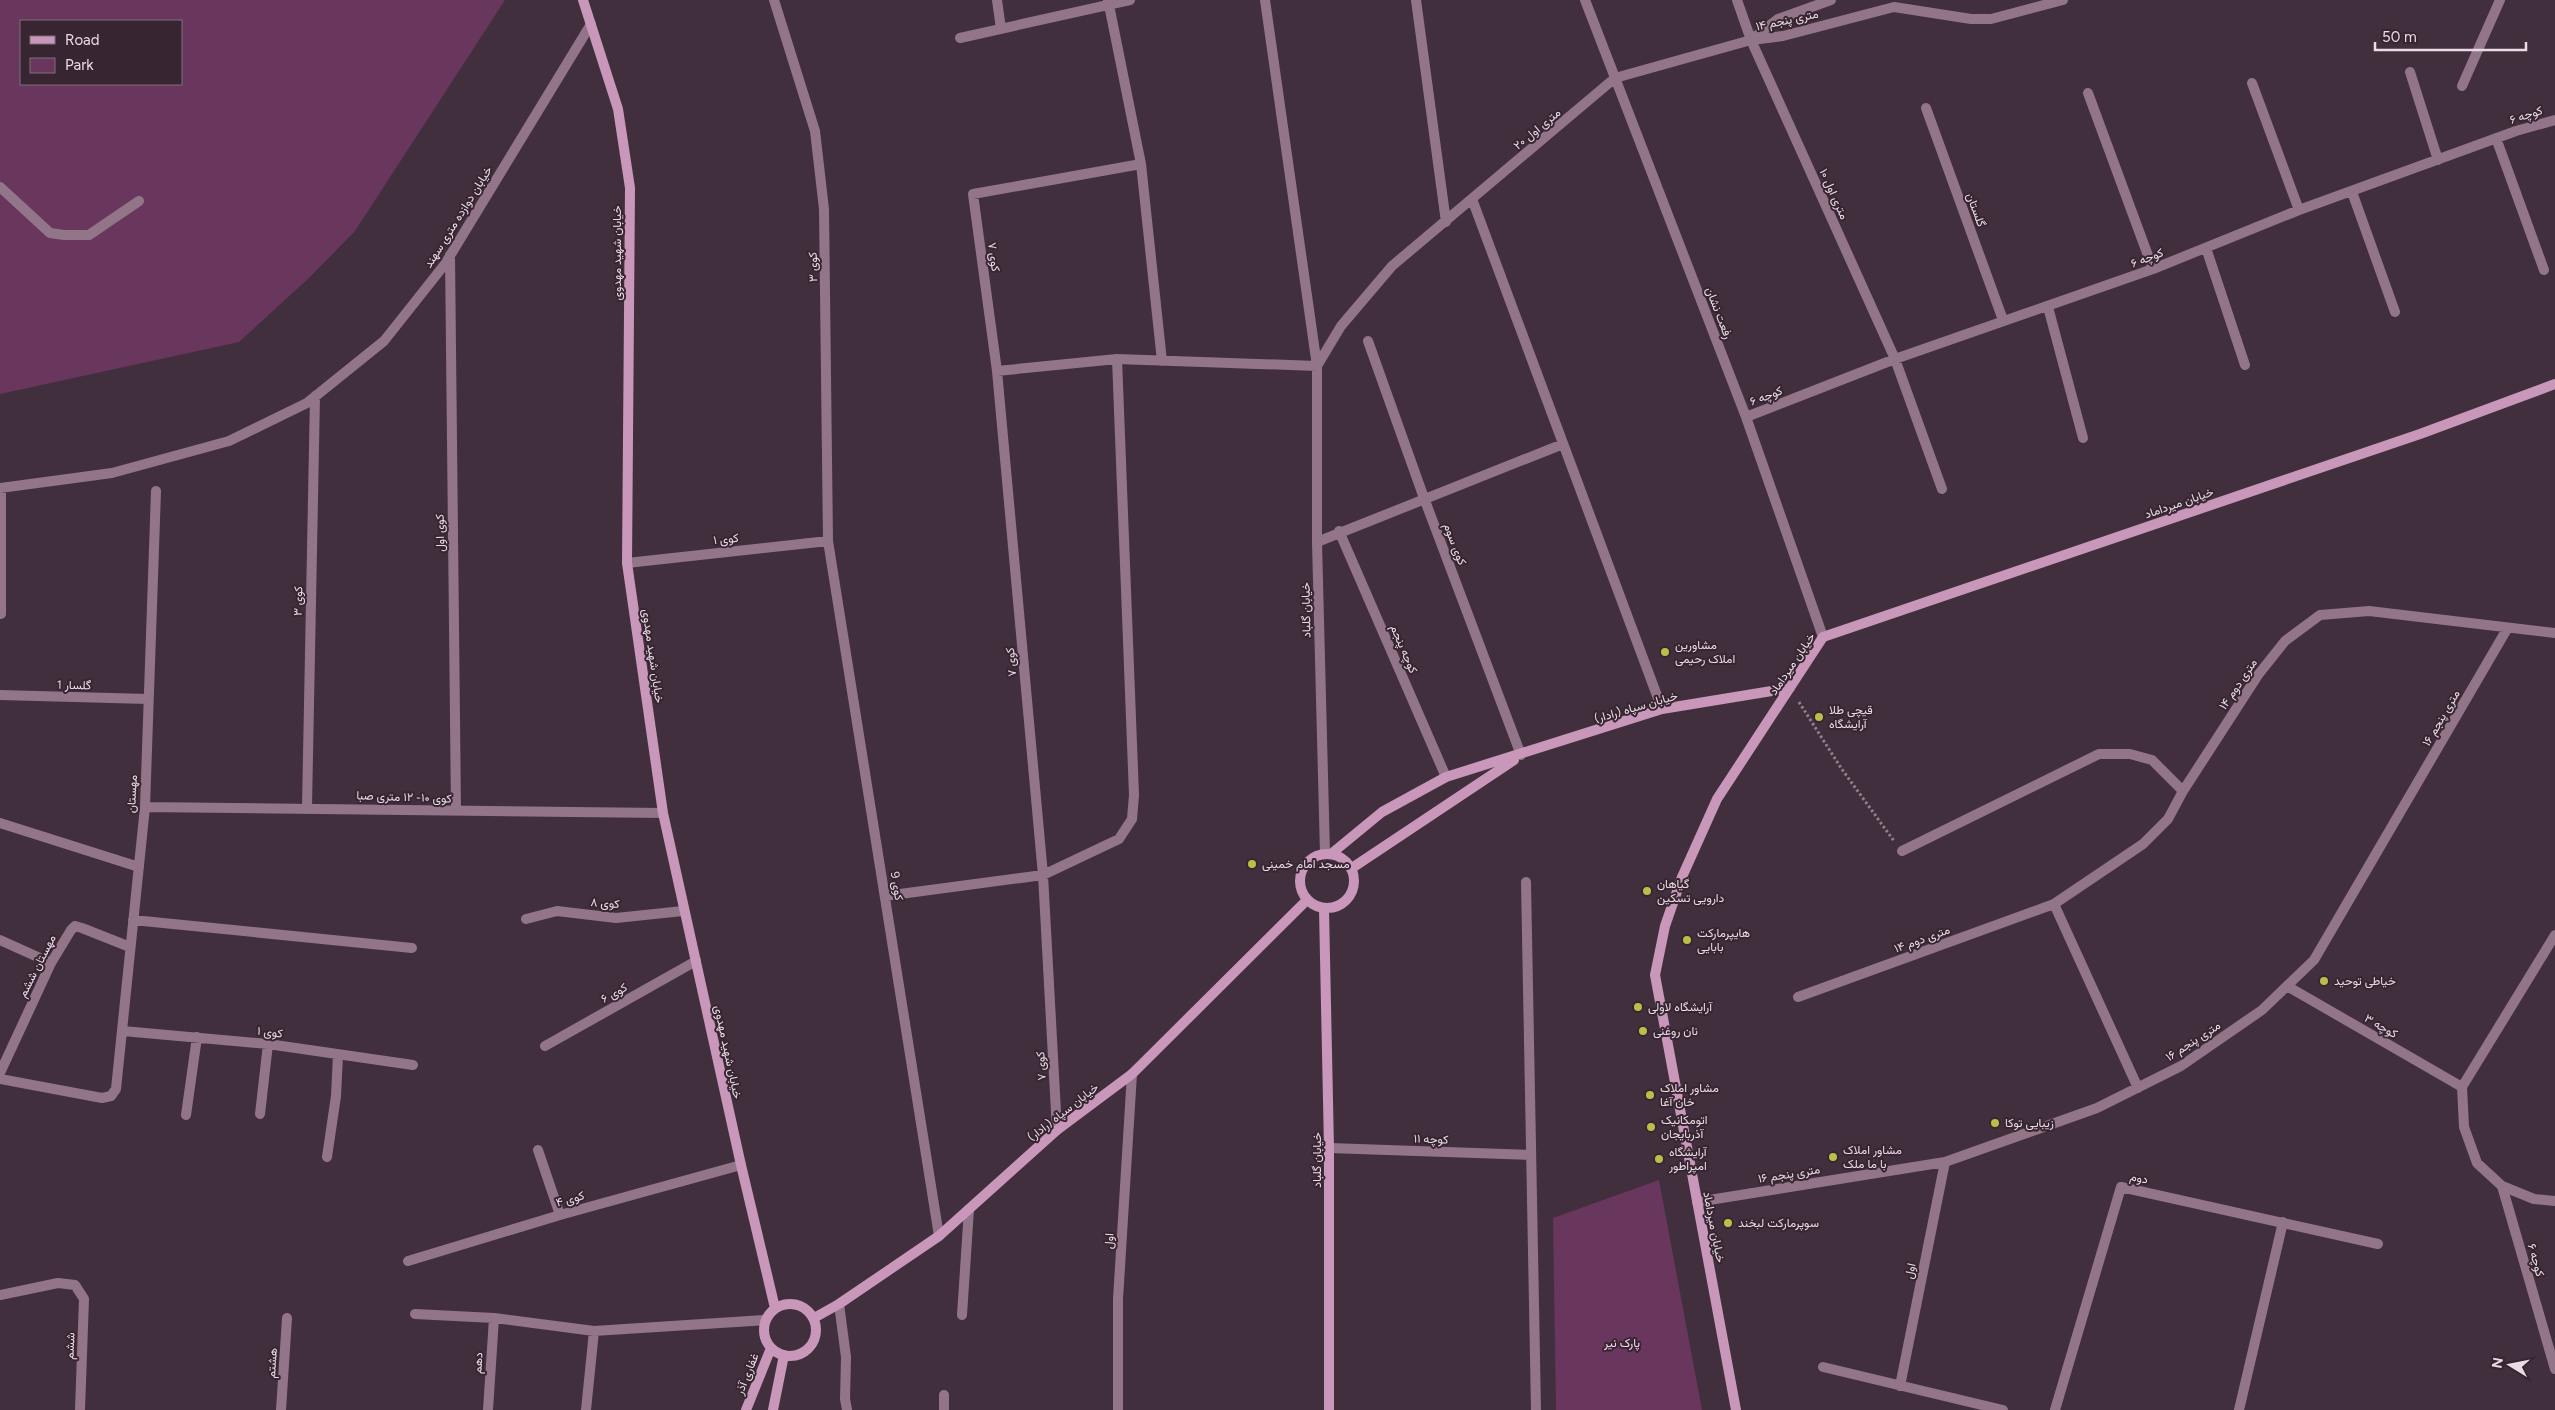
<svg xmlns="http://www.w3.org/2000/svg" width="2555" height="1410" viewBox="0 0 2555 1410" font-family="Figtree,Vazirmatn,sans-serif">
  <style>
    .green { fill: #69365d; fill-rule: evenodd }
    .lines { fill: none; stroke-linecap: round; stroke-linejoin: round }
    .path { stroke: #90808c; stroke-width: 3; stroke-dasharray: 2.5 2.5; stroke-linecap: butt }
    .street { stroke: #93758a; stroke-width: 10 }
    .secondary { stroke: #c897ba; stroke-width: 10 }
    .poi-dot { fill: #b8c147; stroke: #382532; stroke-width: 2 }
    .labels { text-anchor: middle; stroke-width: 4; stroke-linejoin: round; paint-order: stroke }
    .street-label { font-size: 12px; fill: #e9dce5; stroke: #382532 }
    .poi-label { font-size: 12px; fill: #e9dce5; stroke: #382532; text-anchor: start }
    .park-label { font-size: 12px; fill: #fcd6f1; stroke: #382532 }
  </style>
  <rect width="100%" height="100%" fill="#422f3d"/>
  <path class="green" d="M0,0H505L355,231L309,278L239,342L0,394ZM21,21H181V84H21Z
    M1659,1180L1702,1410H1556L1553,1218Z"/>
  <g class="lines">
    <path class="path" d="M1799,702L1841,768L1894,841"/>
    <path class="street" d="M774,0L815,131L824,209L828,541L939,1236
      M997,0L1001,29
      M1108,0L1141,164L1162,361
      M1265,0L1317,366V542L1325,854
      M1416,0L1446,222
      M1585,0L1746,417L1823,637
      M1737,0L1751,40L1895,359L1942,489
      M960,38L1130,0
      M1752,40L1783,36L1894,7L1971,19H1991L2063,0
      M2410,72L2438,160
      M2252,83L2299,210
      M2462,86L2500,0
      M2088,93L2153,269
      M1926,108L2003,320
      M2496,138L2544,270
      M0,187L50,233L64,235H89L139,201
      M2352,192L2395,312
      M1472,199L1662,709
      M2206,248L2245,365
      M450,255L456,811
      M2048,307L2083,438
      M1368,341L1424,498L1521,755
      M1317,366L1341,326L1392,266L1615,78L1751,40L1778,19L1831,0
      M997,371L1117,359L1317,366
      M1746,417L1895,359L2153,269L2299,210L2516,131L2555,120
      M0,488L112,473L229,441L307,403L384,341L445,264L591,24
      M1339,531L1446,777
      M1317,542L1563,444
      M627,563L828,541
      M1,614V488
      M0,695L148,699
      M145,807L663,813
      M307,807L315,396
      M0,823L139,867
      M1902,851L2099,754H2130L2152,760L2183,791
      M1526,882L1536,1410
      M885,896L1043,875L1119,839L1132,819L1134,795L1117,359
      M2054,904L2138,1088
      M526,919L557,911L616,918L683,911
      M133,920L412,948
      M2555,935L2462,1087L2464,1127L2477,1163L2502,1186L2534,1199L2555,1201
      M0,940L51,963
      M2287,986L2462,1087
      M1798,997L2054,904L2143,844L2168,819L2183,791L2258,675L2285,641L2320,615L2369,611L2555,633
      M123,1031L268,1044L413,1065
      M545,1046L696,961
      M0,1073L51,963L71,930L75,926L82,928L130,947
      M0,1079L102,1098L111,1096L116,1089L145,807L156,491
      M260,1114L268,1044
      M186,1115L197,1037
      M1057,1130L1043,875L997,371L973,194L1141,164
      M1329,1148L1531,1155
      M538,1150L560,1215
      M327,1157L336,1096L338,1055
      M2502,1186L2555,1369
      M1697,1202L1945,1162L2097,1108L2181,1066L2262,1010L2314,960L2507,629
      M408,1261L560,1215L741,1165
      M0,1295L58,1283L75,1285L84,1299L80,1410
      M839,1304L846,1357L845,1399L847,1410
      M415,1314L494,1318L594,1331L766,1320
      M962,1315L969,1209
      M1823,1367L2003,1410
      M1900,1386L1945,1162
      M281,1410L287,1318
      M488,1410L494,1318
      M586,1410L594,1331
      M944,1410V1395
      M1118,1410V1299L1132,1074
      M2055,1410L2121,1187L2378,1244
      M2239,1410L2283,1222"/>
    <path class="secondary" d="M583,0L618,109L630,188L627,563L663,813L741,1165L775,1308
      M1300 881a27 27 0 1 1 54 0a27 27 0 1 1-54 0Z
      M1331,854L1382,812L1446,777L1662,709L1790,688
      M1352,868L1514,760
      M1324,909L1329,1148V1410
      M764 1330a26 26 0 1 1 52 0a26 26 0 1 1-52 0Z
      M814,1318L839,1304L939,1236L1057,1130L1132,1074L1307,900
      M746,1410L771,1348
      M773,1410L784,1355
      M1736,1410L1655,975L1665,926L1682,877L1717,799L1823,637L2420,434L2555,384"/>
  </g>
  <g class="poi-dot">
    <circle cx="1665" cy="652" r="5"/>
    <circle cx="1819" cy="717" r="5"/>
    <circle cx="1252" cy="864" r="5"/>
    <circle cx="1647" cy="891" r="5"/>
    <circle cx="1687" cy="940" r="5"/>
    <circle cx="2324" cy="981" r="5"/>
    <circle cx="1638" cy="1007" r="5"/>
    <circle cx="1643" cy="1031" r="5"/>
    <circle cx="1650" cy="1095" r="5"/>
    <circle cx="1995" cy="1123" r="5"/>
    <circle cx="1651" cy="1127" r="5"/>
    <circle cx="1833" cy="1157" r="5"/>
    <circle cx="1659" cy="1159" r="5"/>
    <circle cx="1728" cy="1223" r="5"/>
  </g>
  <g class="labels">
    <g class="street-label">
      <text transform="translate(1787 20) rotate(-12)" y="4">۱۴ متری پنجم</text>
      <text transform="translate(2526 115) rotate(-18)" y="4">کوچه ۶</text>
      <text transform="translate(1537 129) rotate(-40)" y="4">۲۰ متری اول</text>
      <text transform="translate(1834 194) rotate(66)" y="4">۱۰ متری اول</text>
      <text transform="translate(1976 210) rotate(70)" y="4">گلستان</text>
      <text transform="translate(458 217) rotate(-58)" y="4">خیابان دوازده متری سهند</text>
      <text transform="translate(617 253) rotate(-90)" y="4">خیابان شهید مهدوی</text>
      <text transform="translate(994 257) rotate(82)" y="4">کوی ۷</text>
      <text transform="translate(2147 258) rotate(-21)" y="4">کوچه ۶</text>
      <text transform="translate(813 267) rotate(-91)" y="4">کوی ۳</text>
      <text transform="translate(1719 313) rotate(69)" y="4">رفعت نشان</text>
      <text transform="translate(1766 396) rotate(-21)" y="4">کوچه ۶</text>
      <text transform="translate(2179 503) rotate(-19)" y="4">خیابان میرداماد</text>
      <text transform="translate(440 533) rotate(-91)" y="4">کوی اول</text>
      <text transform="translate(726 539) rotate(-6)" y="4">کوی ۱</text>
      <text transform="translate(1455 544) rotate(69)" y="4">کوی سوم</text>
      <text transform="translate(298 601) rotate(-89)" y="4">کوی ۳</text>
      <text transform="translate(1306 610) rotate(-91)" y="4">خیابان گلباد</text>
      <text transform="translate(1404 649) rotate(67)" y="4">کوچه پنجم</text>
      <text transform="translate(653 656) rotate(82)" y="4">خیابان شهید مهدوی</text>
      <text transform="translate(1011 662) rotate(-95)" y="4">کوی ۷</text>
      <text transform="translate(1792 664) rotate(-56)" y="4">خیابان میرداماد</text>
      <text transform="translate(2238 684) rotate(-56)" y="4">۱۴ متری دوم</text>
      <text transform="translate(74 685) rotate(1)" y="4">گلسار 1</text>
      <text transform="translate(1636 707) rotate(-16)" y="4">خیابان سپاه (رادار)</text>
      <text transform="translate(2441 718) rotate(-60)" y="4">۱۶ متری پنجم</text>
      <text transform="translate(132 794) rotate(-87)" y="4">مهستان</text>
      <text transform="translate(404 797) rotate(2)" y="4">کوی ۱۰- ۱۲ متری صبا</text>
      <text transform="translate(897 886) rotate(81)" y="4">کوی 9</text>
      <text transform="translate(605 903) rotate(4)" y="4">کوی ۸</text>
      <text transform="translate(1922 939) rotate(-20)" y="4">۱۴ متری دوم</text>
      <text transform="translate(37 966) rotate(-63)" y="4">مهستان ششم</text>
      <text transform="translate(614 993) rotate(-29)" y="4">کوی ۶</text>
      <text transform="translate(2381 1026) rotate(30)" y="4">کوچه ۳</text>
      <text transform="translate(270 1032) rotate(7)" y="4">کوی ۱</text>
      <text transform="translate(2193 1041) rotate(-33)" y="4">۱۶ متری پنجم</text>
      <text transform="translate(728 1052) rotate(78)" y="4">خیابان شهید مهدوی</text>
      <text transform="translate(1041 1066) rotate(-93)" y="4">کوی ۷</text>
      <text transform="translate(1063 1112) rotate(-38)" y="4">خیابان سپاه (رادار)</text>
      <text transform="translate(1431 1139) rotate(2)" y="4">کوچه ۱۱</text>
      <text transform="translate(1317 1160) rotate(-90)" y="4">خیابان گلباد</text>
      <text transform="translate(1789 1174) rotate(-9)" y="4">۱۶ متری پنجم</text>
      <text transform="translate(2139 1178) rotate(12)" y="4">دوم</text>
      <text transform="translate(570 1199) rotate(-16)" y="4">کوی ۴</text>
      <text transform="translate(1714 1227) rotate(79)" y="4">خیابان میرداماد</text>
      <text transform="translate(1109 1241) rotate(-86)" y="4">اول</text>
      <text transform="translate(2536 1260) rotate(74)" y="4">کوچه ۶</text>
      <text transform="translate(1910 1271) rotate(-79)" y="4">اول</text>
      <text transform="translate(70 1346) rotate(-88)" y="4">ششم</text>
      <text transform="translate(272 1363) rotate(-86)" y="4">هشتم</text>
      <text transform="translate(478 1363) rotate(-86)" y="4">دهم</text>
      <text transform="translate(747 1374) rotate(-68)" y="4">غفاری آذر</text>
    </g>
    <g class="poi-label">
      <text x="1675" y="649">مشاورین<tspan x="1675" dy="14">املاک رحیمی</tspan></text>
      <text x="1829" y="714">قیچی طلا<tspan x="1829" dy="14">آرایشگاه</tspan></text>
      <text x="1262" y="868">مسجد امام خمینی</text>
      <text x="1657" y="888">گیاهان<tspan x="1657" dy="14">دارویی تسکین</tspan></text>
      <text x="1697" y="937">هایپرمارکت<tspan x="1697" dy="14">بابایی</tspan></text>
      <text x="2334" y="985">خیاطی توحید</text>
      <text x="1648" y="1011">آرایشگاه لاولی</text>
      <text x="1653" y="1035">نان روغنی</text>
      <text x="1660" y="1092">مشاور املاک<tspan x="1660" dy="14">خان آغا</tspan></text>
      <text x="1661" y="1124">اتومکانیک<tspan x="1661" dy="14">آذربایجان</tspan></text>
      <text x="2005" y="1127">زیبایی توکا</text>
      <text x="1843" y="1154">مشاور املاک<tspan x="1843" dy="14">با ما ملک</tspan></text>
      <text x="1669" y="1156">آرایشگاه<tspan x="1669" dy="14">امپراطور</tspan></text>
      <text x="1738" y="1227">سوپرمارکت لبخند</text>
    </g>
    <g class="park-label">
      <text x="1622" y="1347">پارک نیر</text>
    </g>
  </g>
  <rect x="20" y="20" width="162" height="65" fill="#382532" stroke="#7f6e7a"/>
  <rect x="30" y="36" width="25" height="8" fill="#c897ba" stroke="#7f6e7a"/>
  <text x="65" y="45" font-size="15" fill="#e9dce5">Road</text>
  <rect x="30" y="58" width="25" height="15" fill="#69365d" stroke="#7f6e7a"/>
  <text x="65" y="70" font-size="15" fill="#e9dce5">Park</text>
  <g transform="translate(2510 1365) rotate(280)" stroke="#382532" stroke-width="4" paint-order="stroke">
  <path d="M0-4L9 19L0 12L-9 19Z" fill="#e9dce5"/>
  <text y="-8" font-size="14" font-weight="bold" text-anchor="middle" fill="#e9dce5">N</text>
  </g>
  <path d="M2375 42v8h151v-8" fill="none" stroke="#e9dce5" stroke-width="2.5"/>
  <text x="2382" y="42" font-size="15" fill="#e9dce5" stroke="#382532" stroke-width="4" paint-order="stroke">50 m</text>
</svg>
